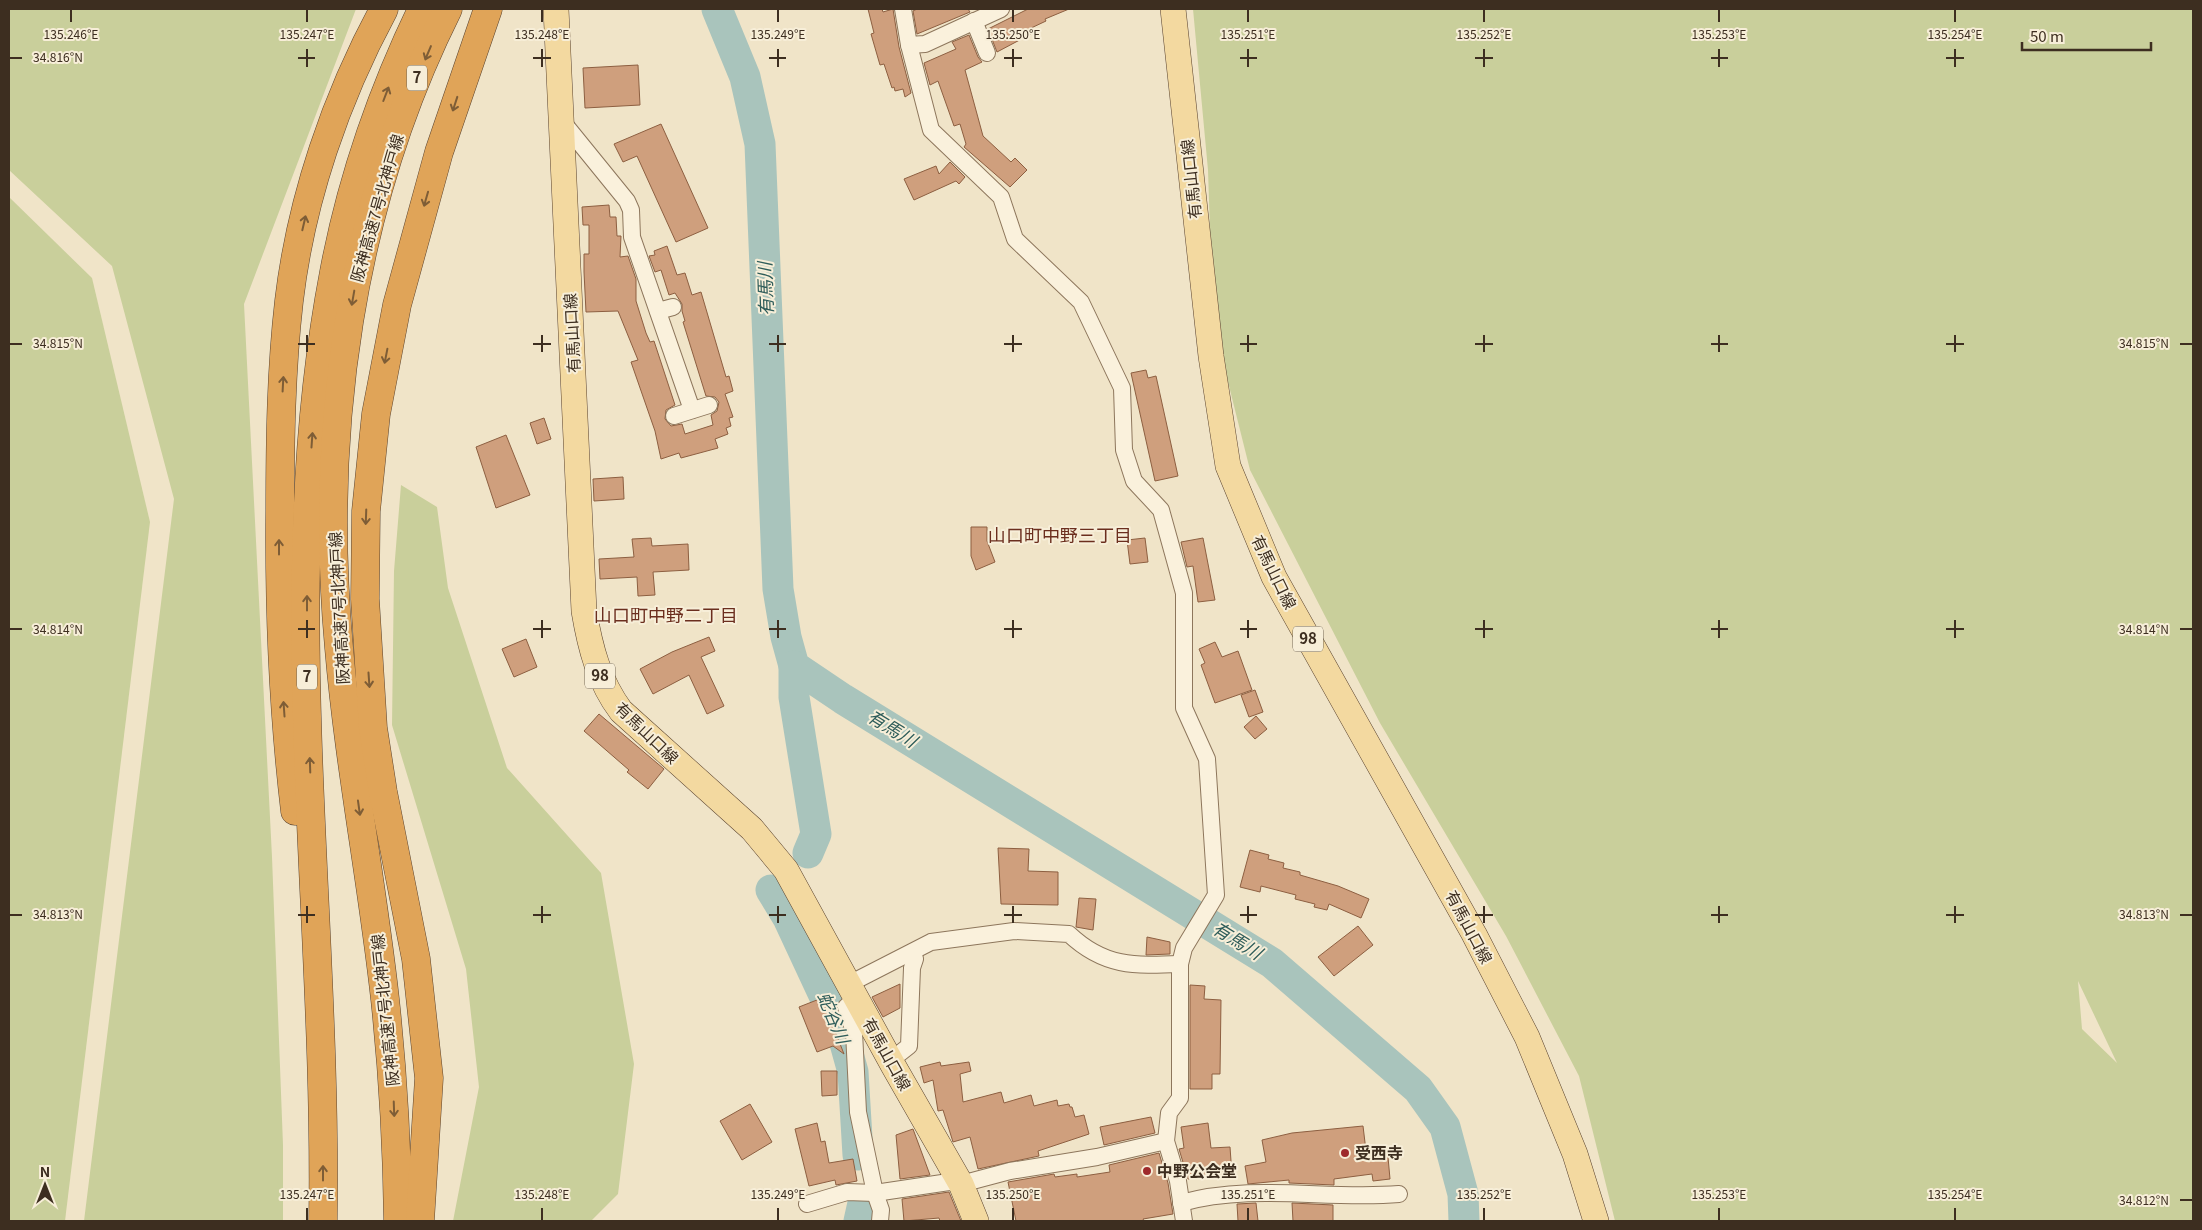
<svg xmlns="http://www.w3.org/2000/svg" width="2202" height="1230" font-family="Georgia,'Noto Sans JP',serif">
<rect width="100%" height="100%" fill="#f0e4c8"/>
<g fill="#c9cf9b" fill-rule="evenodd">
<polygon points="9,9 356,9 244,304 272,857 283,1145 283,1221 84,1221 174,499 112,266 9,170"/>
<path d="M1193,9H2193V1221H1615L1579,1076L1506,936L1380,723L1250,470L1213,322L1208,170ZM2078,981L2117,1063L2082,1029Z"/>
<polygon points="9,197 92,278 150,522 65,1221 9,1221"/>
<polygon points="401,485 437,507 448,588 507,768 601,873 634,1064 618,1194 591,1221 453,1221 479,1087 466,969 392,725 394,571"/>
</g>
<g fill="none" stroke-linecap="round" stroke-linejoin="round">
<g stroke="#a9c4bc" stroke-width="31">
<polyline points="717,9 745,77 760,144 778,589 786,637 794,666 843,699 1272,963 1418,1089 1445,1127 1463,1194 1464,1221"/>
<polyline points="794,666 794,697 816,834 808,853"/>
<polyline points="771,890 788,918 843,1036 853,1072 858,1155"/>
<polyline points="859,1221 863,1203"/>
</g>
</g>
<g fill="#cf9f7d" stroke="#8d5f41">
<polygon points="868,9 882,9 883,12 893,9 899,47 911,93 905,97 903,89 895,91 894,87 892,88 884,64 880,65 871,34 874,33"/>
<polygon points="917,9 968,9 970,12 917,34 913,11"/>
<polygon points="1028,9 1069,9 1045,19 1046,21 1029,29 1031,34 997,52 988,29"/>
<polygon points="969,35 978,57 982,62 965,70 983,136 1011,162 1015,158 1027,170 1010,187 964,147 966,144 960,124 954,126 938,81 930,85 924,63 956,49 952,42"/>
<polygon points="638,65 640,105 585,108 583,68"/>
<polygon points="661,124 708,228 676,242 637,156 623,162 614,144"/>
<polygon points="950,162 965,177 959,184 956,181 914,200 904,179 936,166 939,174"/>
<polygon points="609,205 610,217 616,217 617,236 621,236 620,257 628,256 636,279 636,301 646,333 650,342 654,341 675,405 666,410 665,419 671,426 682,424 685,434 713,425 711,415 717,411 719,402 715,397 706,396 683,322 685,321 682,311 682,304 675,293 669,295 661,270 655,272 649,256 655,255 654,251 667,246 677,275 685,273 692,295 701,292 726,377 729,376 733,391 725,394 733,417 729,418 731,426 726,428 728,434 715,439 718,448 681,458 679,453 661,459 655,431 631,362 638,360 618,311 586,312 584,272 584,254 589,254 589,225 583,225 582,207"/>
<polygon points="1146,370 1148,378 1156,376 1178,476 1155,481 1131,373"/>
<polygon points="544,418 551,439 537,444 530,423"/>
<polygon points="506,435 530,495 496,508 476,447"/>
<polygon points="623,477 624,499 594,501 593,479"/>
<polygon points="971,527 987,527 987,541 995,562 976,570 971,556"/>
<polygon points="651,538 652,546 688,544 689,570 653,572 655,595 638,596 637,577 600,579 599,559 634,557 632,539"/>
<polygon points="1145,538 1148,562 1130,564 1127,540"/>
<polygon points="1203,538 1215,600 1198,602 1193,566 1187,567 1181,542"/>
<polygon points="709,637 715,651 701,657 724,706 707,714 689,675 653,694 640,669 672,652"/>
<polygon points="526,639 537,667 514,677 502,649"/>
<polygon points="1215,642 1222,657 1238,651 1252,690 1215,703 1201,665 1205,663 1199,649"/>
<polygon points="1255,690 1263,712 1249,717 1241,695"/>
<polygon points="599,714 664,769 648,789 627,772 629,770 584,731"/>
<polygon points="1256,716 1267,729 1255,739 1244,727"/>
<polygon points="998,848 1029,849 1028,871 1058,872 1058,905 1001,904"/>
<polygon points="1250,850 1269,855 1268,859 1284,863 1283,868 1300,872 1300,875 1338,886 1369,899 1361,918 1329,904 1327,910 1314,907 1315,904 1295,899 1296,895 1261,886 1260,892 1240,887"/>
<polygon points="1079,898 1096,899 1093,930 1076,927"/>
<polygon points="1358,926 1373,945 1334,976 1318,957"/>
<polygon points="1147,937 1170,942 1170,954 1146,955"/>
<polygon points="900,984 900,1008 883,1017 872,997"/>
<polygon points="1190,985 1205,986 1204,999 1221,1000 1220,1074 1212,1074 1212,1089 1190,1089"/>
<polygon points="822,998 844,1054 833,1046 817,1052 799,1007"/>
<polygon points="940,1062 941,1066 969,1062 971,1071 960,1074 963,1102 1001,1092 1004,1103 1031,1095 1034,1106 1057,1100 1058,1106 1069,1104 1070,1107 1072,1107 1075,1117 1084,1115 1089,1134 1038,1151 1039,1156 978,1169 970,1137 953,1142 943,1110 938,1111 933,1080 924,1083 920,1067"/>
<polygon points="821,1071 837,1071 837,1095 822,1096"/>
<polygon points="750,1104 772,1142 742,1160 720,1121"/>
<polygon points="1151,1117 1155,1133 1104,1145 1100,1127"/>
<polygon points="817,1123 821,1142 825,1141 829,1163 853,1159 857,1181 836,1185 835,1180 809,1186 795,1129"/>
<polygon points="1208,1123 1211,1148 1230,1147 1232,1175 1188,1179 1179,1149 1184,1148 1181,1127"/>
<polygon points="1363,1126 1367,1159 1388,1157 1390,1179 1373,1181 1372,1174 1334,1179 1334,1185 1289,1183 1289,1180 1248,1184 1245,1166 1266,1162 1262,1140 1292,1133"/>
<polygon points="913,1129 930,1175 900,1179 896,1135"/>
<polygon points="1159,1153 1168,1183 1173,1214 1143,1219 1144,1221 1016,1221 1008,1182 1054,1174 1055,1177 1077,1174 1077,1177 1110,1172 1109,1165"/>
<polygon points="949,1192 961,1221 940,1221 939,1218 904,1221 902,1199"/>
<polygon points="1256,1203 1258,1221 1238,1221 1237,1204"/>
<polygon points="1292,1203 1333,1205 1333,1221 1293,1221"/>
</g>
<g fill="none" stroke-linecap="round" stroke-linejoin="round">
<defs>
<g id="minor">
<polyline points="903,9 909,45 931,130 1001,197 1015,239 1081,302 1122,388 1124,450 1134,481 1161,510 1184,593 1184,708 1207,759 1216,895 1184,948 1180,964 1180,1098 1169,1113 1166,1141 1178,1181 1184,1221"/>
<polyline points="974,21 987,53"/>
<polyline points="909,45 925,44 1001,9"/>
<polyline points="562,121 627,201 631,210 632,237 692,410"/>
<polyline points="658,311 673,307"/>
<polyline points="674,416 709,405"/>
<path d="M849,984L931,942L1014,931L1069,934C1104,967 1134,966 1180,964"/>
<polyline points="856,998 846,1007 854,1032 858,1112 875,1193 881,1210 880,1221"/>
<polyline points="890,1061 909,1046 912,968 915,959 913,952"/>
<path d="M1181,1203C1253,1183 1326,1200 1399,1194"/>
<polyline points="807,1204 847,1192 875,1193 949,1182 961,1184 1010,1171 1097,1157 1166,1141"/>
</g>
<g id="primary">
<path d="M556,9L584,611C590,647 599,682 621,711L752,829L786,870L894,1067L961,1184L976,1221"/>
<polyline points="1173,9 1211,356 1228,466 1274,577 1474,934 1527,1037 1575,1154 1596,1221"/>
</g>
<g id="motorway">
<path d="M295,811C283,710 279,612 280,511C280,441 281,370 289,301C301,199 336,98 384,9"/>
<path d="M323,1221C328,906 274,585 334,272C351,181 382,92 422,9"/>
<path d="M398,1221C397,1147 393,1073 385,999C372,881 349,766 339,648C319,431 350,205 448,9"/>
<polyline points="420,1221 429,1078 416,959 383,792 373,728 365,599 366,511 376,414 397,305 439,152 488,9"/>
</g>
</defs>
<use href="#minor" stroke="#8d765c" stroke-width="18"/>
<use href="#primary" stroke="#5b4430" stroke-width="26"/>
<use href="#motorway" stroke="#5b4430" stroke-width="29"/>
<use href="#minor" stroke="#faf1dc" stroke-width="16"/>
<use href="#primary" stroke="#f3d9a0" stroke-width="25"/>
<use href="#motorway" stroke="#e0a458" stroke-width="28"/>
</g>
<defs><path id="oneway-shaft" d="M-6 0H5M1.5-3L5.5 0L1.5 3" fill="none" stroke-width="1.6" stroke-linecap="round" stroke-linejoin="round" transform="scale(1.25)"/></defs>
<g stroke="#7e5d36">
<use href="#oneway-shaft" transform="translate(428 53) rotate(113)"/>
<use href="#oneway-shaft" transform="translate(386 94) rotate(-69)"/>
<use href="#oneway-shaft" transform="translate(455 104) rotate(108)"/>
<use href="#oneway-shaft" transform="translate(426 199) rotate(106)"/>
<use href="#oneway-shaft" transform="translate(304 223) rotate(-77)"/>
<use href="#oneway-shaft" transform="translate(353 298) rotate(100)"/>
<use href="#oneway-shaft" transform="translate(386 356) rotate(101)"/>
<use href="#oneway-shaft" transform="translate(283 384) rotate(-87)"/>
<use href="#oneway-shaft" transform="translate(312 440) rotate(-86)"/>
<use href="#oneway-shaft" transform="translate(366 517) rotate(92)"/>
<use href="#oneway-shaft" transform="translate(279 547) rotate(-90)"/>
<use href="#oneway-shaft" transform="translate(307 603) rotate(-90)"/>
<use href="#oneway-shaft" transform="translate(369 680) rotate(86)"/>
<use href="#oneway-shaft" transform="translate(284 709) rotate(-94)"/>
<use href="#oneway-shaft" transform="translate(310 765) rotate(-92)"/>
<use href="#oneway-shaft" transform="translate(359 808) rotate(82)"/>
<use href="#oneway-shaft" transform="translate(394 1109) rotate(88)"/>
<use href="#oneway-shaft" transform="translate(323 1173) rotate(-90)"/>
</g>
<path fill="none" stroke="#3d2e20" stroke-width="2" d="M71,10V22M307,10V22M542,10V22M778,10V22M1013,10V22M1248,10V22M1484,10V22M1719,10V22M1955,10V22M307,49V67M542,49V67M778,49V67M1013,49V67M1248,49V67M1484,49V67M1719,49V67M1955,49V67M10,58H22M298,58H315M533,58H551M769,58H786M1004,58H1022M1240,58H1257M1475,58H1493M1711,58H1728M1946,58H1964M307,335V352M542,335V352M778,335V352M1013,335V352M1248,335V352M1484,335V352M1719,335V352M1955,335V352M10,344H22M298,344H315M533,344H551M769,344H786M1004,344H1022M1240,344H1257M1475,344H1493M1711,344H1728M1946,344H1964M2180,344H2192M307,620V638M542,620V638M778,620V638M1013,620V638M1248,620V638M1484,620V638M1719,620V638M1955,620V638M10,629H22M298,629H315M533,629H551M769,629H786M1004,629H1022M1240,629H1257M1475,629H1493M1711,629H1728M1946,629H1964M2180,629H2192M307,906V923M542,906V923M778,906V923M1013,906V923M1248,906V923M1484,906V923M1719,906V923M1955,906V923M10,915H22M298,915H315M533,915H551M769,915H786M1004,915H1022M1240,915H1257M1475,915H1493M1711,915H1728M1946,915H1964M2180,915H2192M2180,1200H2192M307,1208V1220M542,1208V1220M778,1208V1220M1013,1208V1220M1248,1208V1220M1484,1208V1220M1719,1208V1220M1955,1208V1220"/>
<g fill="#9e2a2b" stroke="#f7eed8" stroke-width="2">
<circle cx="1345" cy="1153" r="5"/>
<circle cx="1147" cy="1171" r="5"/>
</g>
<g text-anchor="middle" stroke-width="4" stroke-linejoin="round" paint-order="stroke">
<g fill="#f7eed8" stroke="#756857" stroke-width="1">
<rect x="407" y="65.5" width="20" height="25" rx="4"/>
<rect x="1293" y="626.5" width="30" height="25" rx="4"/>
<rect x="585" y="663.5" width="30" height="25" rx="4"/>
<rect x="297" y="664.5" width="20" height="25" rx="4"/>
</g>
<g font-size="15" font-weight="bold" fill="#3d2e20">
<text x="417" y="83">7</text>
<text x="1308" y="644">98</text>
<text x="600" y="681">98</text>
<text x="307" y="682">7</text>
</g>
<g font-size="16" fill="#3d2e20" stroke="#f7eed8">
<text transform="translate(1191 179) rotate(-96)" y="6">有馬山口線</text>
<text transform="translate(377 208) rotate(-74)" y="6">阪神高速7号北神戸線</text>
<text transform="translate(572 333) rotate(-93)" y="6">有馬山口線</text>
<text transform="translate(1274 572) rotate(64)" y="6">有馬山口線</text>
<text transform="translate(339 608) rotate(-93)" y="6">阪神高速7号北神戸線</text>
<text transform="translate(647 733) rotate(44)" y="6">有馬山口線</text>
<text transform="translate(1469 927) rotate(62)" y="6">有馬山口線</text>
<text transform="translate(385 1010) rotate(-96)" y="6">阪神高速7号北神戸線</text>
<text transform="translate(887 1054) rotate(61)" y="6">有馬山口線</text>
</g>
<g font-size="16" font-weight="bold" fill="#3d2e20" stroke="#f7eed8" text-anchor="start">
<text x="1355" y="1159">受西寺</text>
<text x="1157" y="1177">中野公会堂</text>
</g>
<g font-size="18" font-style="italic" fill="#2f5d5a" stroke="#f7eed8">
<text transform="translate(766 289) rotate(-92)" y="6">有馬川</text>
<text transform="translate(892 729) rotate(32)" y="6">有馬川</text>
<text transform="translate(1237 941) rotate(32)" y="6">有馬川</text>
<text transform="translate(833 1018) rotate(67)" y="6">蛇谷川</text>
</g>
<g font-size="18" fill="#6b2e1e" stroke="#f7eed8">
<text x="1060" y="542">山口町中野三丁目</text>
<text x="666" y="622">山口町中野二丁目</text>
</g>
</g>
<g font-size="12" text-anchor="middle" fill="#3d2e20" stroke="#f7eed8" stroke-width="4" stroke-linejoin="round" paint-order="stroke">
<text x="71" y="39">135.246°E</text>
<text x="307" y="39">135.247°E</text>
<text x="542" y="39">135.248°E</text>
<text x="778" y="39">135.249°E</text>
<text x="1013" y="39">135.250°E</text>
<text x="1248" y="39">135.251°E</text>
<text x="1484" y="39">135.252°E</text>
<text x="1719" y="39">135.253°E</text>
<text x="1955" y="39">135.254°E</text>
<text x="58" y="62">34.816°N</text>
<text x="58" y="348">34.815°N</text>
<text x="2144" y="348">34.815°N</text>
<text x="58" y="634">34.814°N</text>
<text x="2144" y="634">34.814°N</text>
<text x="58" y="919">34.813°N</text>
<text x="2144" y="919">34.813°N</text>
<text x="307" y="1199">135.247°E</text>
<text x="542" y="1199">135.248°E</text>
<text x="778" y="1199">135.249°E</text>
<text x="1013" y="1199">135.250°E</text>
<text x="1248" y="1199">135.251°E</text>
<text x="1484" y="1199">135.252°E</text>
<text x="1719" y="1199">135.253°E</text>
<text x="1955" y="1199">135.254°E</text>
<text x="2144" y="1205">34.812°N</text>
</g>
<rect width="2202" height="1230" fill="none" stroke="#3d2e20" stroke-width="20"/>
<g transform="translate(45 1185)" stroke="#f7eed8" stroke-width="4" paint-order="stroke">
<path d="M0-4L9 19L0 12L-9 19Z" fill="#3d2e20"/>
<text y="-8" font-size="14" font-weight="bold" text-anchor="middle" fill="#3d2e20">N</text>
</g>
<path d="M2022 42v8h129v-8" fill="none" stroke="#3d2e20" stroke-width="2.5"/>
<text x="2030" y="42" font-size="15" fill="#3d2e20" stroke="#f7eed8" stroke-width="4" paint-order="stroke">50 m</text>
</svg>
